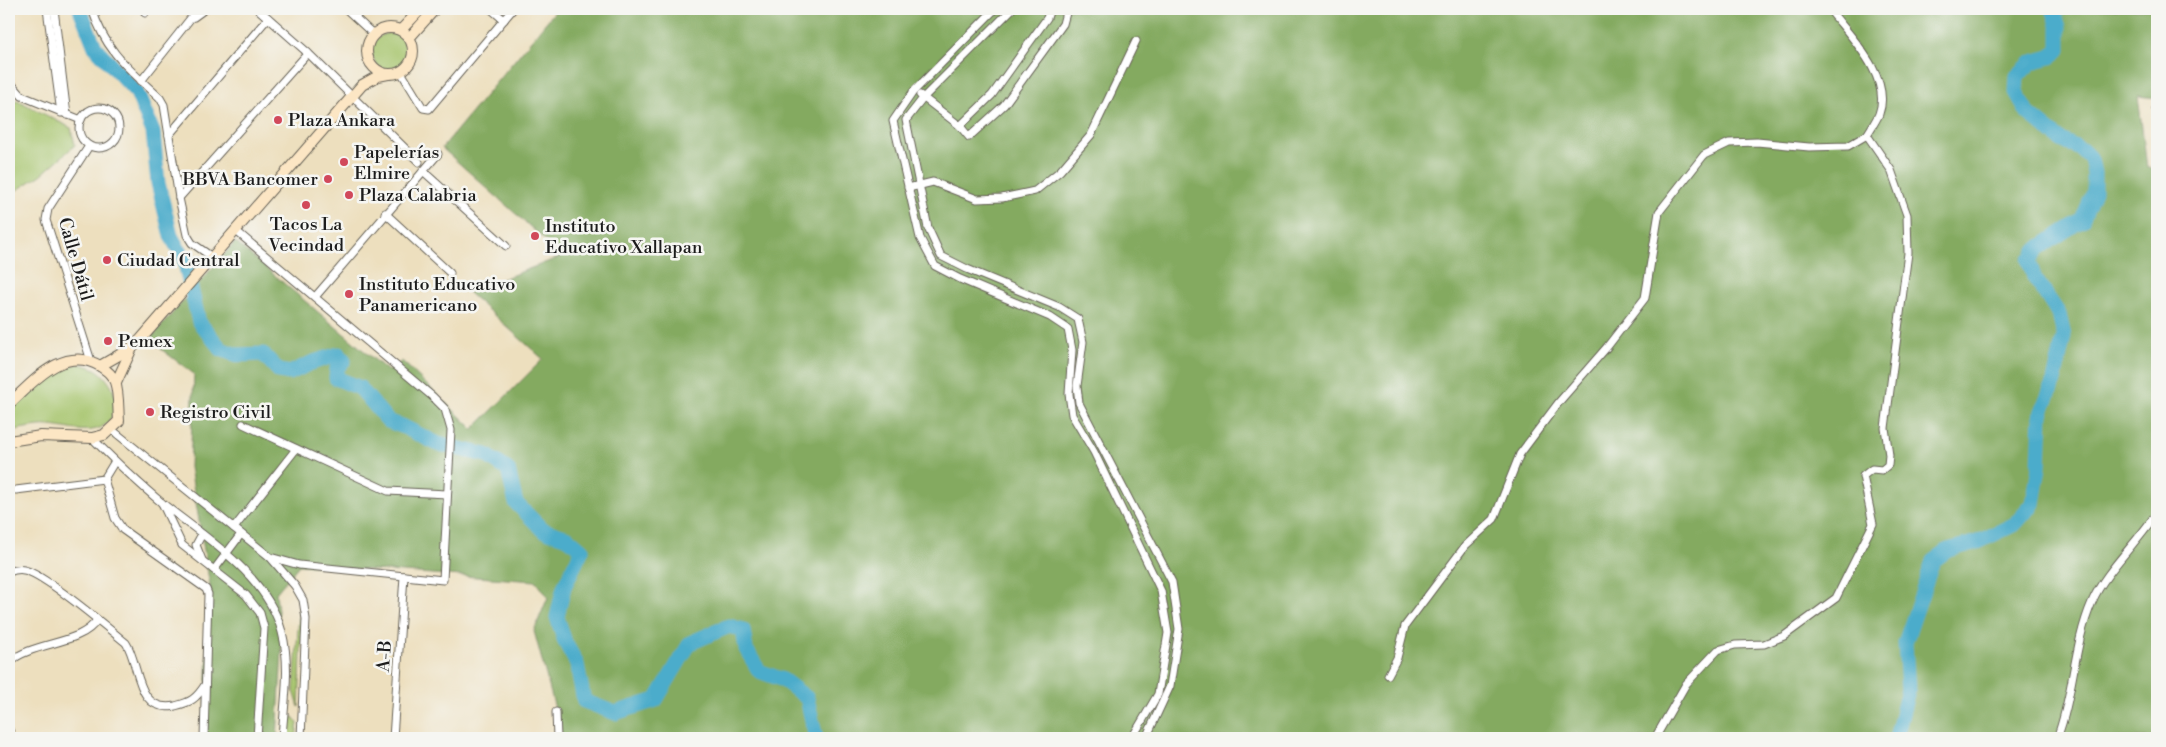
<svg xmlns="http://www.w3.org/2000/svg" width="2166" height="747" font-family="'Libre Bodoni',serif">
<rect width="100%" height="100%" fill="#f6f6f2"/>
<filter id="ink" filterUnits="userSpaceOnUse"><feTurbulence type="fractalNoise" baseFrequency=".02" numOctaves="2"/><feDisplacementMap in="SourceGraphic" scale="10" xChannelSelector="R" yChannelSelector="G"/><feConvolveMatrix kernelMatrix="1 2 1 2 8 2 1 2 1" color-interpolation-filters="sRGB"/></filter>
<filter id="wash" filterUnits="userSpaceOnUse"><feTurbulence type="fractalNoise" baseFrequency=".0096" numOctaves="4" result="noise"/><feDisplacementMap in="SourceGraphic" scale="20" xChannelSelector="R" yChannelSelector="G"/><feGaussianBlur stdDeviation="1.12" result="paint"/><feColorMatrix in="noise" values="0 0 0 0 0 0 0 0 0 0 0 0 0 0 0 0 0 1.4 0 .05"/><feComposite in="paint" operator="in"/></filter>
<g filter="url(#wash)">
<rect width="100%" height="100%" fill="#eddfbe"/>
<g fill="#a6c46c" stroke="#617044">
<circle cx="391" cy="52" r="19"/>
<polygon points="17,100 71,128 75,145 41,175 9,195 9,105"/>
<path d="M78,364C91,366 100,370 107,380C114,389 119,402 114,412C101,445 64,423 39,426C29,427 18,429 9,432V411L50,374L62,367Z"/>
<polygon points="299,614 302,625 299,707 294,691"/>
<polygon points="292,716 298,723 296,738 287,738 288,723"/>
</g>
<polygon fill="#84aa60" stroke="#50633e" points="557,9 2157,9 2157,98 2138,96 2147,168 2157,168 2157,738 563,738 534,631 548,597 536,581 299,565 276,593 282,650 277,738 205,738 210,586 190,467 194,374 149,340 235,242 388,371 402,361 473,429 543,359 468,292 563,256 442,148"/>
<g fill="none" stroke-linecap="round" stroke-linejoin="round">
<g stroke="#4caccb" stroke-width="15">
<polyline points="80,9 95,47 137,93 153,132 158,183 171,236 184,259 199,322 221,349 236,355 263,354 279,371 290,373 311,363 339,354 344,360 337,368 336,378 360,388 388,421 404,427 438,444 486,455 508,470 516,503 543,530 568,538 582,550 564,587 557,617 565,642 577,664 584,701 615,713 656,700 690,643 729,626 743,630 746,649 759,671 783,680 807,698 816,738"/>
<polyline points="1896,738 1908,690 1905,643 1933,561 1948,550 1978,542 2015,524 2033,504 2039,467 2041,414 2054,381 2064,336 2059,314 2034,277 2029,261 2037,249 2082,220 2094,192 2094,173 2091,159 2082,150 2061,140 2028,113 2016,92 2017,76 2032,62 2050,57 2059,50 2059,27 2053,9"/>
</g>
</g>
</g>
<g filter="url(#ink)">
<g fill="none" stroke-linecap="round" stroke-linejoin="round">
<defs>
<g id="minor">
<polyline points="47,9 61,113"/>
<polyline points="54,9 67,115"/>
<path d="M92,9C106,52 128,68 160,98L164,105L179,198L187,235L192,243L212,257"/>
<polyline points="144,9 145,13"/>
<polyline points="258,9 308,53 419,162"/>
<polyline points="346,9 373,34"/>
<polyline points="491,9 504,20"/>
<polyline points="995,9 913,92 893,121 920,238 935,266 960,279 1050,317 1068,329 1072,350 1069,394 1072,415 1094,452 1161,591 1168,633 1158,694 1132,738"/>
<polyline points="1012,9 924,97 906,120 928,228 941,256 967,269 1059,307 1078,319 1083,342 1077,386 1079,403 1172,582 1179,629 1170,686 1146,738"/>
<polyline points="194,17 205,9"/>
<polyline points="355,17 361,9"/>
<polyline points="401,72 423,108 429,109 513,9"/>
<polyline points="9,81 22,96 81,120"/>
<polyline points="141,81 198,9"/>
<polyline points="920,95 960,126 969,137 1004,105 1063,24 1067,9"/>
<circle cx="99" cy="128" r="20"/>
<polyline points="2156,109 2157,111"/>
<polyline points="960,126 992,95 1047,18 1050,9"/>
<polyline points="169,135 268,18"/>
<polyline points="89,146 48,209 46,220 91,361"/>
<polyline points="423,171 506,246"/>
<polyline points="908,188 933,182 977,199 1002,198 1035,191 1060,171 1091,135 1136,41"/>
<polyline points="179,198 308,53"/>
<polyline points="385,213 450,273"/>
<polyline points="235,230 433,397 445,409 451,430 443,580 299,565 270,557"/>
<polyline points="315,297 438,154"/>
<polyline points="243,424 388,491 447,494"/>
<polyline points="111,429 270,557 295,586 303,600 306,619 301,738"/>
<path d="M92,438C115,461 138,483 162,503C206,538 267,575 282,632C291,666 284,704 282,738"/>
<polyline points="115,461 104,479 115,518 123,530 206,589 208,594 204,738"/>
<polyline points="16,490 104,479"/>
<polyline points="162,503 182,545 246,595 260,613 264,628 257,738"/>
<polyline points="234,528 296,449"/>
<polyline points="202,534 196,545 202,560"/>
<polyline points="214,570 241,534"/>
<path d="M9,572C14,570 19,569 24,570C43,573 108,628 126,643C140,663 135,714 175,706C191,702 196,699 205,685"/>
<path d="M9,662C34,641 81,645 97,620"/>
<polyline points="1388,675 1397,658 1405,626 1465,546 1494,519 1520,454 1559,402 1607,347 1645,298 1659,212 1704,155 1729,143 1757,142 1809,147 1848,146 1867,135"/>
<polyline points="556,712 557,738"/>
<polyline points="9,730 13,738"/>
<polyline points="393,738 404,576"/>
<path d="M1655,738L1686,684L1718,650L1735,645L1764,644L1784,636L1836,598L1873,524L1863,476L1872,469L1882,470L1888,465L1889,455L1885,428L1908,253L1907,215L1891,170L1867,135C1871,128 1876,121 1879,114C1892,79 1853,39 1833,14L1832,9"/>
<path d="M2057,738C2074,694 2073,646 2092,602C2105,571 2139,541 2157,512"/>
</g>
<g id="secondary">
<circle cx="390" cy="51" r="23"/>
<polyline points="401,30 421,9"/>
<polyline points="410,37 435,9"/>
<polyline points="100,366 133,347 141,339 362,85 378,76 388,74"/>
<polyline points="116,383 132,348"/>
<path d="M9,404C33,382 64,344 100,366C107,371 112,374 115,382C119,393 118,409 119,421L104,435L92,438L41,436L9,441"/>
</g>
</defs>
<use href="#minor" stroke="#656055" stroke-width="9"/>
<use href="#secondary" stroke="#656055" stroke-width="12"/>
<use href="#minor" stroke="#fff" stroke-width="7"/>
<use href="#secondary" stroke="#fce6c4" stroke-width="10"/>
</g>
</g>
<g fill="#d1495b" stroke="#f6f6f2" stroke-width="2">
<circle cx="278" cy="120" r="5"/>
<circle cx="344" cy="162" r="5"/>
<circle cx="328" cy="179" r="5"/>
<circle cx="349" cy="195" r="5"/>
<circle cx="306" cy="205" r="5"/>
<circle cx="535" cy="236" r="5"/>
<circle cx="107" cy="260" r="5"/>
<circle cx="349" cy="294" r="5"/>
<circle cx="108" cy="341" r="5"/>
<circle cx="150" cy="412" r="5"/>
</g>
<g text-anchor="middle" stroke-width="5" stroke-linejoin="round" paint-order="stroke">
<g font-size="18" fill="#1c1c1c" stroke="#f6f6f2" text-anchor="start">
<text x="288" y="126">Plaza Ankara</text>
<text x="354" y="158">Papelerías<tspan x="354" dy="21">Elmire</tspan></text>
<text x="318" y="185" text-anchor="end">BBVA Bancomer</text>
<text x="359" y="201">Plaza Calabria</text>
<text x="306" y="230" text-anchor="middle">Tacos La<tspan x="306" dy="21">Vecindad</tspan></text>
<text x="545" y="232">Instituto<tspan x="545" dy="21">Educativo Xallapan</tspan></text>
<text x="117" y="266">Ciudad Central</text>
<text x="359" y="290">Instituto Educativo<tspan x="359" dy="21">Panamericano</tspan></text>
<text x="118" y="347">Pemex</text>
<text x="160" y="418">Registro Civil</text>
</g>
<g font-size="18" fill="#1c1c1c" stroke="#f6f6f2">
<text transform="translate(76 259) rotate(74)" y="6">Calle Dátil</text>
<text transform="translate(384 656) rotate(-86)" y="6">A-B</text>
</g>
</g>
<rect width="2166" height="747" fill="none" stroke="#f6f6f2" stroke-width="30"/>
</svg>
